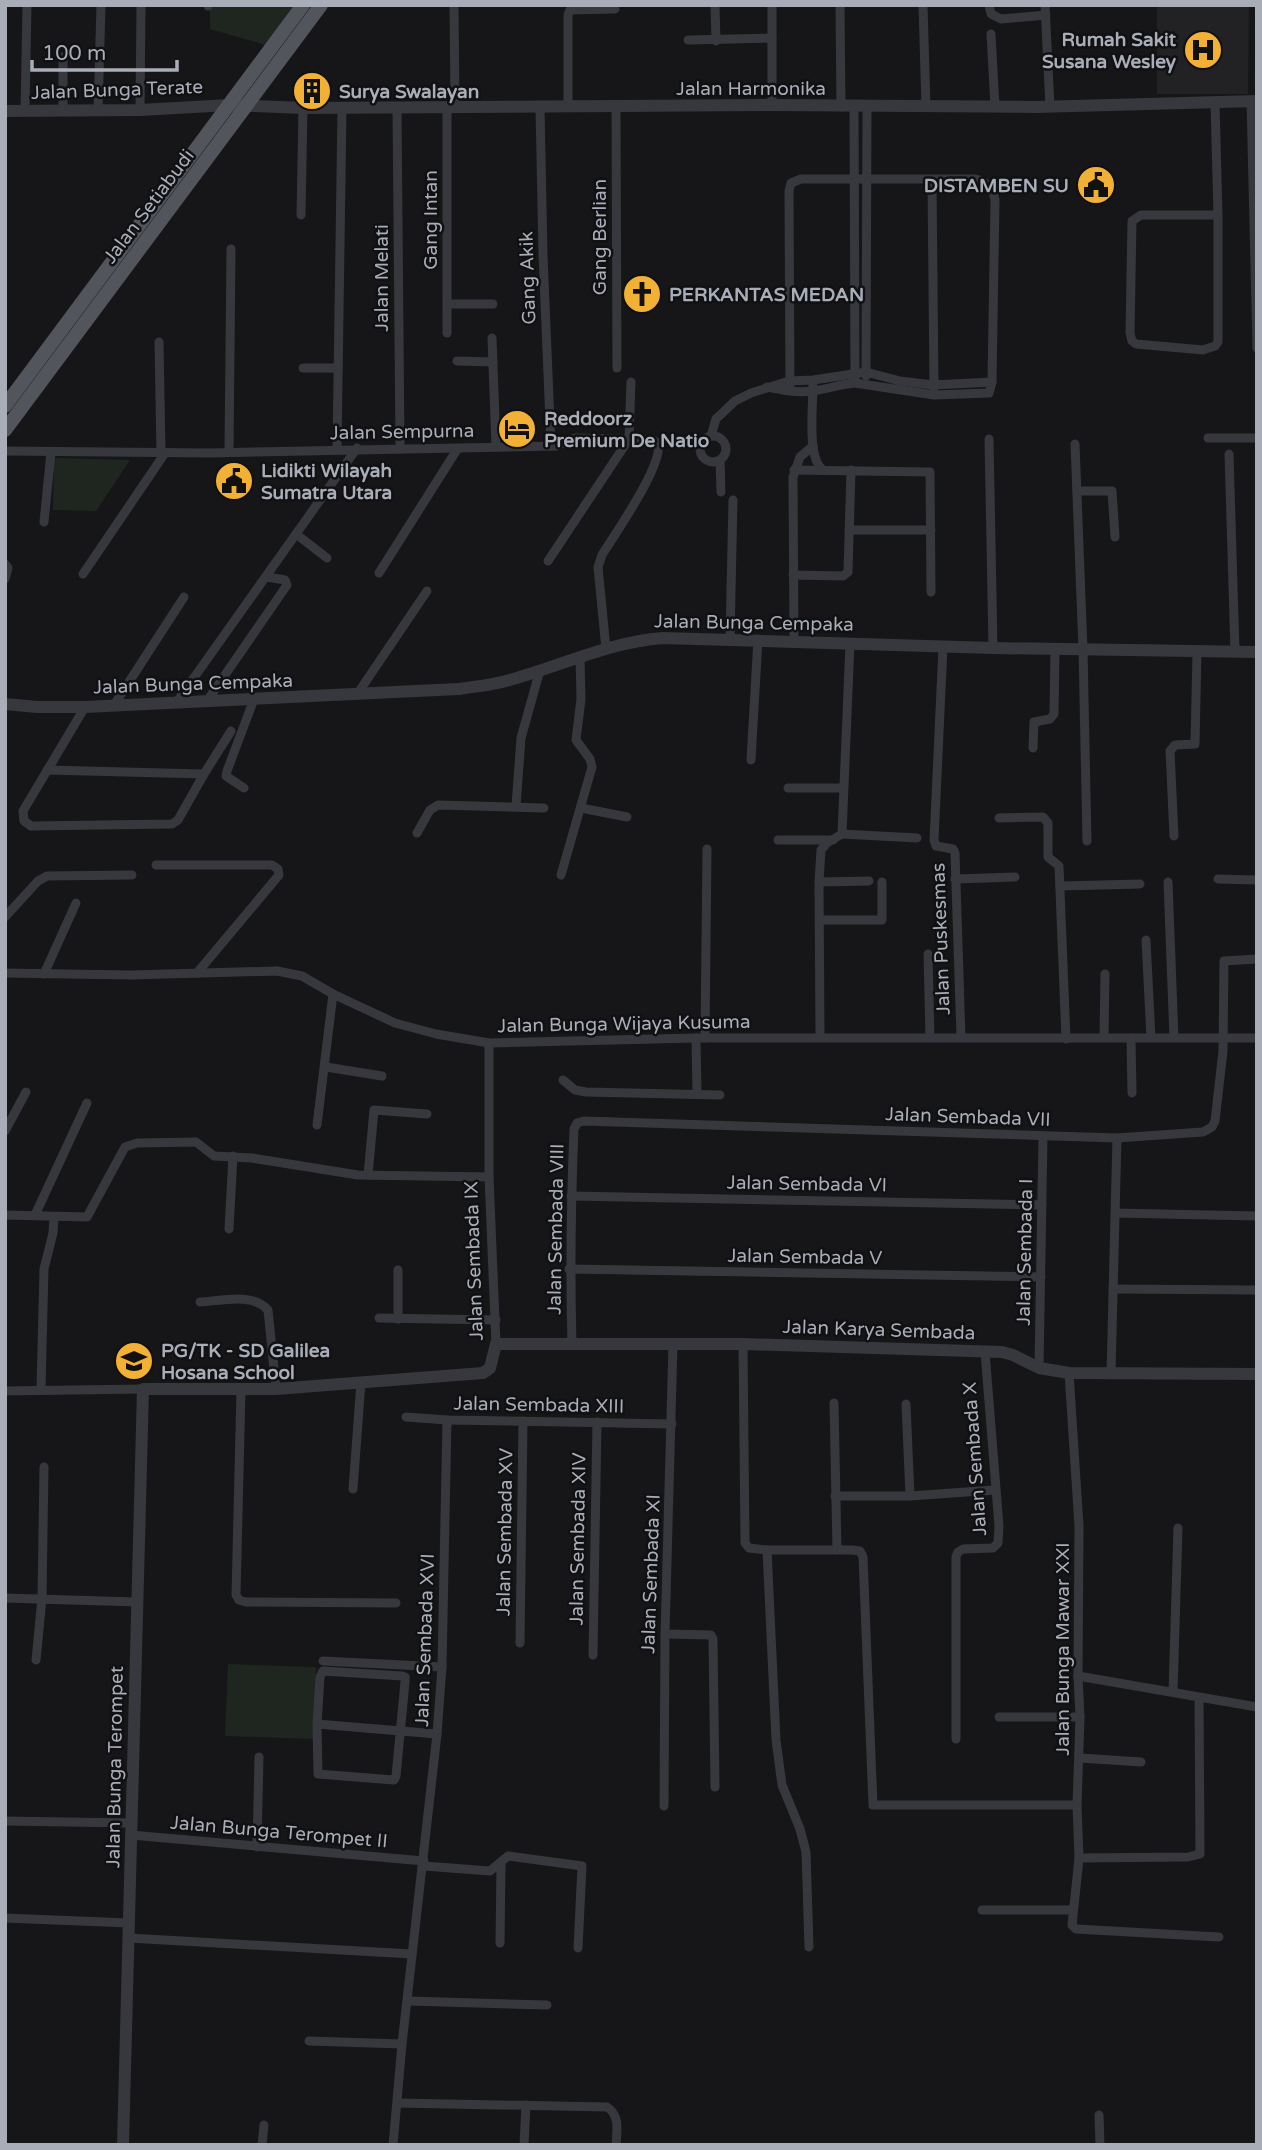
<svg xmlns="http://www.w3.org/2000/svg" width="1262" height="2150" font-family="'Varela Round',sans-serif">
<rect width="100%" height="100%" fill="#161618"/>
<polygon fill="#222225" points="1157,5 1249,5 1248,94 1157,94"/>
<g fill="#1e261f">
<polygon points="210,5 294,5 266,45 210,29"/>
<polygon points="54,458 130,460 96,511 53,510"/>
<polygon points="228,1664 316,1667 313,1739 225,1736"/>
</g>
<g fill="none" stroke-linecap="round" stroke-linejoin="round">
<g stroke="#37383d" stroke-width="9">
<polyline points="208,5 208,6"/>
<polyline points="454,5 455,108"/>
<polyline points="715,5 716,41"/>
<polyline points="772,5 772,105"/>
<polyline points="840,5 841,107"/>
<polyline points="923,5 926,107"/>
<polyline points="989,5 991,14 1001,19 1046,15"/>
<polyline points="1045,5 1050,107"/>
<polyline points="991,34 995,107"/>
<polyline points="688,40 772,38"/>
<polyline points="63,57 63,111"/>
<polyline points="1251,101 1257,348"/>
<polyline points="1215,102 1218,215 1218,342 1215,346 1203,350 1136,344 1132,341 1130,333 1132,221 1141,215 1218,215"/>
<polyline points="568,107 568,15 570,10 615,9"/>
<polyline points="616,107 617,368"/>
<polyline points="854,107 855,378"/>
<polyline points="397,108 400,449"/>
<polyline points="540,108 543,255 551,446"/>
<polyline points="140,110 141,5"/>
<polyline points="25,111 27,5"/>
<polyline points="98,111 101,5"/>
<polyline points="932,180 934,388"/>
<polyline points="301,215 303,108"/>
<polyline points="447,304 493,304"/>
<polyline points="447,333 447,108"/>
<polyline points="492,338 496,447"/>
<polyline points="159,342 161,453"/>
<polyline points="457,361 493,362"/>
<polyline points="303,368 338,368"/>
<polyline points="866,376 867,108"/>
<path d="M813,385C813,405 807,457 822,469"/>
<path d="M767,387C782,390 796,393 811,391C826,390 840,384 855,383L934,395L989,393L992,382L995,200C992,187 987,181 974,179H801L791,183L789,191L790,391"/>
<polyline points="711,436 716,419 735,401 751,393 789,381 813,380 866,372 900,381 933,385 992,382"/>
<circle cx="713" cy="449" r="13"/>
<polyline points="1208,438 1257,438"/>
<polyline points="989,439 993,648"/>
<polyline points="1075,444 1083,649 1087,841"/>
<polyline points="337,449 342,108"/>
<path d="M5,451L210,453L556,446L575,438L653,440L658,443C664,464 615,534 602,555L598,567L606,649"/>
<polyline points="229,452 231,249"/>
<polyline points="1229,454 1235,652"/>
<polyline points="720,460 721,492"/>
<polyline points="794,470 930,472 931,592"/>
<polyline points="1077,491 1112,491 1115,537"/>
<polyline points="44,522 51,452"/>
<polyline points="849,530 931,530"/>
<polyline points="296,534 327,558"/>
<polyline points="548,561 629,439 631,382"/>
<polyline points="5,564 8,568 5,579"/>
<polyline points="379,573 458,448"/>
<polyline points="83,574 165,453"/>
<polyline points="793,575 843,576 848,572 851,470"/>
<polyline points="730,638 733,500"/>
<polyline points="794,641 793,477 800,457 813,446"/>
<polyline points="943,647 934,840 936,846 953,849 955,853 961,1037"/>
<polyline points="358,693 427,591"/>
<polyline points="207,701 287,585 285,580 267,577"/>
<polyline points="176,703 357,448"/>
<polyline points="114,705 184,597"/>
<polyline points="1033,748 1034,722 1050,719 1054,714 1055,650"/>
<polyline points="751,760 758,639"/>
<polyline points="47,770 204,774 178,820 172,824 31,826 24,821 23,811 85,707"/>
<polyline points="204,774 231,731"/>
<polyline points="244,788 226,776 227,771 254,699"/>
<polyline points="788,788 843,788"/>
<polyline points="516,806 521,738 540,670"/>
<polyline points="581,808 627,817"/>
<polyline points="999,818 1043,817 1048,823 1048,857 1059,866 1066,1039"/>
<polyline points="417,833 430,810 438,805 544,808"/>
<polyline points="842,834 917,838"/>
<polyline points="1174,836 1170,751 1175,745 1195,744 1197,652"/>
<polyline points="778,840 833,840"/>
<polyline points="156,865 272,865 278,869 279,875 197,973"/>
<polyline points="561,875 592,767 590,759 576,740 581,699 580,657"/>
<polyline points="955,879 1015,877"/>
<polyline points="1218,879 1257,880"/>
<polyline points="819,882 869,881"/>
<polyline points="1168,882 1174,1038"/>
<polyline points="1060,886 1140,884"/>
<polyline points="5,917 38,881 47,876 132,875"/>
<polyline points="820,920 882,920 882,882"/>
<polyline points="1146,940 1151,1038"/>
<polyline points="928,954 930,1038"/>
<polyline points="5,973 131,975 277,971 302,976 333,994 395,1023 436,1034 489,1043 696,1038 1257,1038"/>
<polyline points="44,974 76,903"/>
<polyline points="820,1037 819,882 821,850 827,843 842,834 850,643"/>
<polyline points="1104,1037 1105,974"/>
<polyline points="696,1038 697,1094"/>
<polyline points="705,1038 707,849"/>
<polyline points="1131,1038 1132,1093"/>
<polyline points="489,1043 489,1177 496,1344"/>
<polyline points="326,1067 382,1076"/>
<polyline points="563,1080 575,1090 586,1092 720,1095"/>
<polyline points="317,1125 333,994"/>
<polyline points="5,1131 26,1092"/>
<polyline points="368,1175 374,1110 427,1114"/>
<polyline points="571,1196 1042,1205"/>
<polyline points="1115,1213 1257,1216"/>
<polyline points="5,1215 87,1217 125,1147 137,1143 196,1142 214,1156 252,1158 358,1175 489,1177"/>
<polyline points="35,1215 87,1103"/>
<polyline points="229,1229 233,1156"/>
<polyline points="569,1269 1041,1277"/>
<polyline points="398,1270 398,1319"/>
<polyline points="1113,1289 1257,1290"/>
<path d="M200,1302C221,1301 252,1292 268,1310L276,1389"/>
<polyline points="379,1318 496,1320"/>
<path d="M572,1344C570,1272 571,1201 574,1129L577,1123L584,1121L1117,1138L1203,1132L1212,1127L1215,1121L1223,1051L1224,961L1257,959"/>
<polyline points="743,1344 745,1543 749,1548 767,1550 852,1550 860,1551 863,1557 873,1805 1077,1805"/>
<polyline points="1039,1368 1043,1136"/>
<polyline points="1069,1373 1079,1526 1078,1676 1080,1717 1077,1805 1079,1858 1072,1925 1076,1929 1219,1937"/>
<polyline points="1111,1373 1117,1138"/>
<polyline points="41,1389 44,1269 53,1233 54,1217"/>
<polyline points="241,1390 236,1595 239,1600 246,1602 396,1603"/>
<polyline points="5,1391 143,1389"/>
<polyline points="834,1403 837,1550"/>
<polyline points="906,1404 910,1496"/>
<polyline points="406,1417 447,1420 672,1424"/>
<polyline points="353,1489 361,1382"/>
<polyline points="835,1496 910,1496 994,1490"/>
<polyline points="767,1550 776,1740 782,1785 800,1829 806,1852 809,1947"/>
<polyline points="5,1598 137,1602"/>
<polyline points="665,1634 711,1635 713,1639 715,1787"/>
<polyline points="520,1643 523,1421"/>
<polyline points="593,1655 597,1422"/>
<polyline points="36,1660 42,1598 44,1467"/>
<polyline points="323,1661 442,1667"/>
<polyline points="1078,1676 1257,1707"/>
<polyline points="1173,1692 1178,1528"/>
<polyline points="999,1717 1080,1717"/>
<polyline points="317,1724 318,1774 394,1780 396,1776 405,1682 405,1677 402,1676 323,1671 320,1677 317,1724 437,1734"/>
<polyline points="956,1739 956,1557 958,1552 963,1549 993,1548 998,1543 999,1526 985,1352"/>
<polyline points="1080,1758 1141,1762"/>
<polyline points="664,1806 665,1634 673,1344"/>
<polyline points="5,1821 132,1823"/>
<polyline points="131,1835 424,1861"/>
<polyline points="257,1847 259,1757"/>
<polyline points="1079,1858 1188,1857 1200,1854 1199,1698"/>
<polyline points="424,1866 490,1871 508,1856 582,1866 578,1948"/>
<polyline points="982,1910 1073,1910"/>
<polyline points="5,1918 129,1923"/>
<polyline points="129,1938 412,1954"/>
<polyline points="500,1943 501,1863"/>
<polyline points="408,2001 547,2005"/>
<polyline points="309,2041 402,2044"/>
<path d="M398,2103L607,2107C620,2115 617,2130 616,2145"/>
<polyline points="1099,2115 1100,2145"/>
<polyline points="262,2145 264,2125"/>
<polyline points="393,2145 402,2044 437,1734 442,1667 447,1420"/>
<polyline points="524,2145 526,2105"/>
</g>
<g stroke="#37383d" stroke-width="12">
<polyline points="5,111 140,110 229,105 303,108 772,105 1036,107 1257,101"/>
<path d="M5,704L37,707H85L458,689C474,687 491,685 506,681C559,667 608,642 663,638L993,648L1257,652"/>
<polyline points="123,2145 143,1389 276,1389 483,1373 490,1368 496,1344 743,1344 1002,1352 1013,1355 1039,1368 1069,1373 1257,1374"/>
</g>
<g stroke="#53555c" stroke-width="14">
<polyline points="5,406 303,5"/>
<polyline points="5,430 321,5"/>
</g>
</g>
<defs>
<symbol id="hospital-disc" viewBox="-11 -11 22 22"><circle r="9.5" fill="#f2b134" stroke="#111113"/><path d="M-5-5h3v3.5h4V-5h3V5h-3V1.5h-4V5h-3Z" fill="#111"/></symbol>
<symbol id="building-disc" viewBox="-11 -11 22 22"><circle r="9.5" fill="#f2b134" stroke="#111113"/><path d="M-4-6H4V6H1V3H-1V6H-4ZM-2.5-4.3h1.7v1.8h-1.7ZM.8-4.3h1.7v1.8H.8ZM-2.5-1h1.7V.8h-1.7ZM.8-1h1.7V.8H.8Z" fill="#111"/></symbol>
<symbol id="civic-disc" viewBox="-11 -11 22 22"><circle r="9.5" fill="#f2b134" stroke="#111113"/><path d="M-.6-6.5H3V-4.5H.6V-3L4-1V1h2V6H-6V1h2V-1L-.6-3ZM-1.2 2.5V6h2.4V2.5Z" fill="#111"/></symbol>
<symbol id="church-disc" viewBox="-11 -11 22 22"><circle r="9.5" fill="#f2b134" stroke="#111113"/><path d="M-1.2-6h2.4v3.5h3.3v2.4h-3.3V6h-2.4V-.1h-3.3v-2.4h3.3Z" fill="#111"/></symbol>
<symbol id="hotel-disc" viewBox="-11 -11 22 22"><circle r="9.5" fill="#f2b134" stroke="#111113"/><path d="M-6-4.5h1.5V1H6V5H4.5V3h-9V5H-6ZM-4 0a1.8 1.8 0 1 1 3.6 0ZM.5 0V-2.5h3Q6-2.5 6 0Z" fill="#111"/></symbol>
<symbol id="school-disc" viewBox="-11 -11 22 22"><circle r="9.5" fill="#f2b134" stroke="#111113"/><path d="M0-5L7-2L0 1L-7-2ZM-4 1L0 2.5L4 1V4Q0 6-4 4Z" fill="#111"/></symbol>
</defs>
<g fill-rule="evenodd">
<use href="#hospital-disc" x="1181" y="28" width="44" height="44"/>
<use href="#building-disc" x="290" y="69" width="44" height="44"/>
<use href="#civic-disc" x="1074" y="163" width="44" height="44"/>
<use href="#church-disc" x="620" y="272" width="44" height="44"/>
<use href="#hotel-disc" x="495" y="407" width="44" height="44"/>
<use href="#civic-disc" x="212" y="459" width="44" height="44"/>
<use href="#school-disc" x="112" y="1339" width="44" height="44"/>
</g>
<g text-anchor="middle" stroke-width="5" stroke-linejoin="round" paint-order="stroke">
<g font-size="19" font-weight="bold" fill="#a8adb8" stroke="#111113" text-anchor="start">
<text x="1176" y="46" text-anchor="end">Rumah Sakit<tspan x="1176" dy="22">Susana Wesley</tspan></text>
<text x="339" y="98">Surya Swalayan</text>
<text x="1069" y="192" text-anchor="end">DISTAMBEN SU</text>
<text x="669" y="301">PERKANTAS MEDAN</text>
<text x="544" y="425">Reddoorz<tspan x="544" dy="22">Premium De Natio</tspan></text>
<text x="261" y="477">Lidikti Wilayah<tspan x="261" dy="22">Sumatra Utara</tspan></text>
<text x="161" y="1357">PG/TK - SD Galilea<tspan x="161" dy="22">Hosana School</tspan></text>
</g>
<g font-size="19" fill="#a8adb8" stroke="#111113">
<text x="751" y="95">Jalan Harmonika</text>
<text transform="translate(117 89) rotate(-2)" y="7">Jalan Bunga Terate</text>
<text transform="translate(148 206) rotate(-53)" y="7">Jalan Setiabudi</text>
<text transform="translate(430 220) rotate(-90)" y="7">Gang Intan</text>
<text transform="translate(599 237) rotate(-90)" y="7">Gang Berlian</text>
<text transform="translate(381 278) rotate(-90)" y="7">Jalan Melati</text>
<text transform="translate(527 278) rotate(-92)" y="7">Gang Akik</text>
<text transform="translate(402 431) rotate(-1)" y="7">Jalan Sempurna</text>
<text transform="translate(754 622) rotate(1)" y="7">Jalan Bunga Cempaka</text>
<text transform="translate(193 683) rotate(-2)" y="7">Jalan Bunga Cempaka</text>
<text transform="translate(940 939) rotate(-92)" y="7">Jalan Puskesmas</text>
<text transform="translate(624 1023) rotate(-1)" y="7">Jalan Bunga Wijaya Kusuma</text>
<text transform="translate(968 1116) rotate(2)" y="7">Jalan Sembada VII</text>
<text transform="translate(807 1183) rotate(1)" y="7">Jalan Sembada VI</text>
<text transform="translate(555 1229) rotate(-89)" y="7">Jalan Sembada VIII</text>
<text transform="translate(1024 1252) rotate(-89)" y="7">Jalan Sembada I</text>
<text transform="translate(805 1256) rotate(1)" y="7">Jalan Sembada V</text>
<text transform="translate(473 1261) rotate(-92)" y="7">Jalan Sembada IX</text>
<text transform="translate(879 1329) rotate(2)" y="7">Jalan Karya Sembada</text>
<text transform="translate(539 1404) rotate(1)" y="7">Jalan Sembada XIII</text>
<text transform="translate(974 1459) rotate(-94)" y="7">Jalan Sembada X</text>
<text transform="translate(504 1532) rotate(-89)" y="7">Jalan Sembada XV</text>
<text transform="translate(577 1539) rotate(-89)" y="7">Jalan Sembada XIV</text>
<text transform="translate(650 1574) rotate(-88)" y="7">Jalan Sembada XI</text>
<text transform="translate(424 1640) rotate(-88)" y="7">Jalan Sembada XVI</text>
<text transform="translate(1062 1649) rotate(-90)" y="7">Jalan Bunga Mawar XXI</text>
<text transform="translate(114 1767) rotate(-89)" y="7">Jalan Bunga Terompet</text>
<text transform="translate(279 1831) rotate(5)" y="7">Jalan Bunga Terompet II</text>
</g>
</g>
<rect width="1262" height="2150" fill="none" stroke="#a8adb8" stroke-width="14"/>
<path d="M32 60v10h145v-10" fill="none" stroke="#a8adb8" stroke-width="3.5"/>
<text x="42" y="60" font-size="21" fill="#a8adb8" stroke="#111113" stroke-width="5" paint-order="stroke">100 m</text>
</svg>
